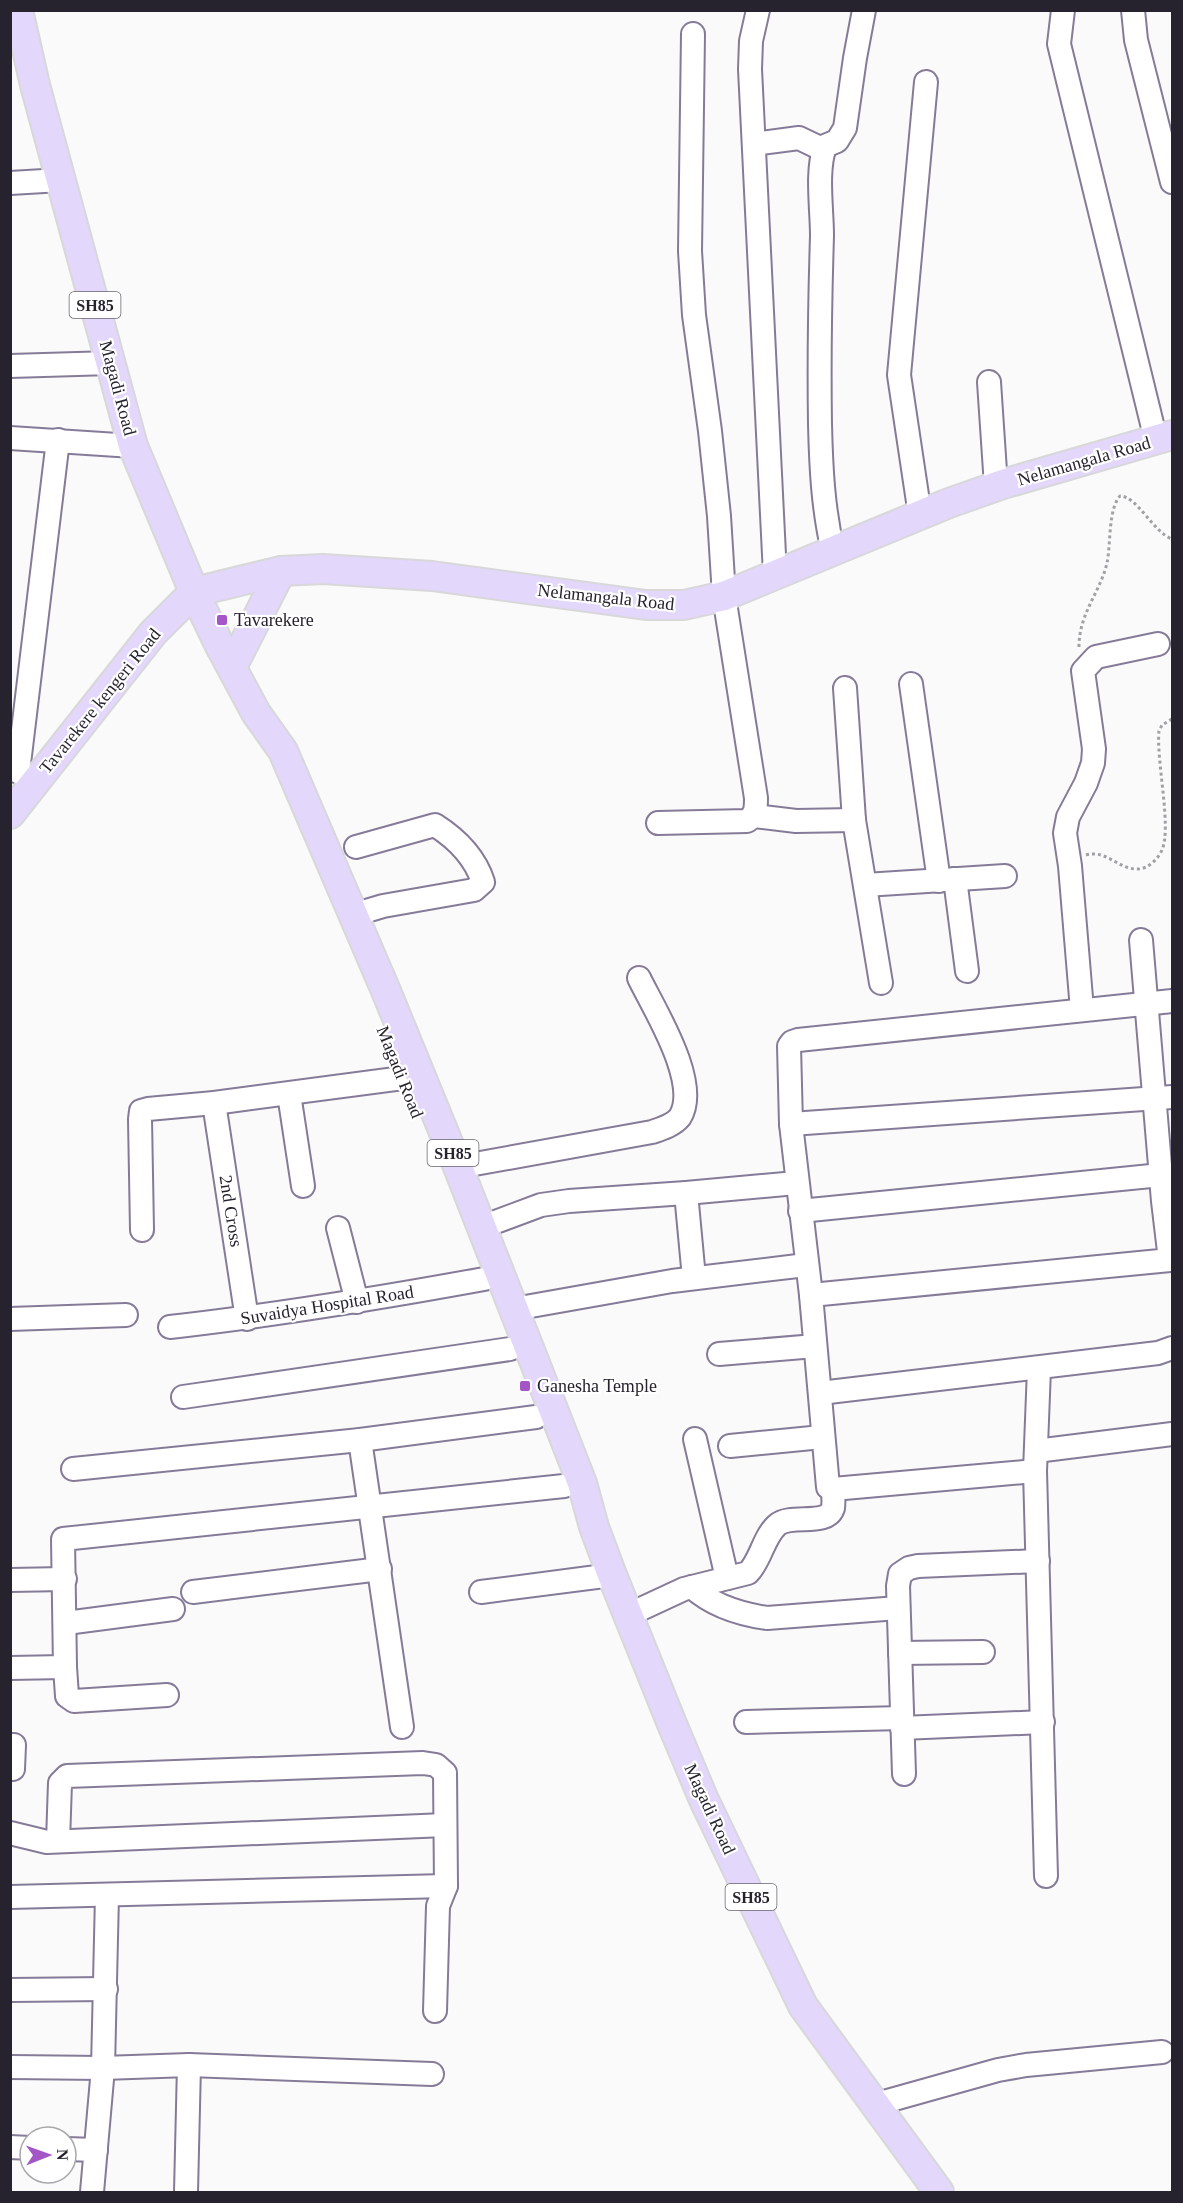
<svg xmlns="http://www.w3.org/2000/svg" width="1183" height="2203" font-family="Georgia,serif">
<rect width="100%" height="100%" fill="#fafafa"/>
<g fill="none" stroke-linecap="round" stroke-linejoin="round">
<defs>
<g id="minor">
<polyline points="758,10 751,41 750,69 775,575"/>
<polyline points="1063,10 1059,44 1156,440"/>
<polyline points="1133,10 1136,40 1172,182"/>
<polyline points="754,144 799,138 824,150"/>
<polyline points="10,183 61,180"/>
<polyline points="10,366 111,363"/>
<polyline points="989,382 996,486"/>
<polyline points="10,438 133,446"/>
<polyline points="920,515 899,375 926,82"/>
<path d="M833,551C823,509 821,467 820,424C819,361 820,299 822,236C822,208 816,172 825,146L837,141L845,128L855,58L864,10"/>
<polyline points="911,684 939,881"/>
<polyline points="845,688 854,820 881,983"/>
<polyline points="18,772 58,440"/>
<polyline points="754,816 796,821 854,820"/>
<path d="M658,823L747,821C756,815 756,808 756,798L724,596L719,516L710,431L694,315L690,251L693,34"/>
<polyline points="955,879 967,971"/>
<polyline points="865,885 1005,876"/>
<path d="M353,915L383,906L474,890L483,882C475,857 457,839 435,825L356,847"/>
<polyline points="1082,1010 1070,866 1065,833 1068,817 1086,783 1093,763 1094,749 1083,671 1096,657 1158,644"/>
<polyline points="289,1094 303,1186"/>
<polyline points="214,1103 247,1319"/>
<polyline points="791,1124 1172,1097"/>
<path d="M458,1167L652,1132C661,1129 674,1125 680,1117C701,1083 654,1009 639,978"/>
<polyline points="686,1193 694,1278"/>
<polyline points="800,1211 1161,1175"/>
<polyline points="482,1227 541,1205 569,1201 686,1193 796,1183"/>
<polyline points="338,1228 357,1302"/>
<polyline points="142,1230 140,1119 141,1111 148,1109 214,1103 403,1078"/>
<polyline points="811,1295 1170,1260 1163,1201 1141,940"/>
<polyline points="514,1309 672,1281 806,1265"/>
<polyline points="10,1319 126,1315"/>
<path d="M170,1327C276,1315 380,1298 484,1279"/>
<polyline points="719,1354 815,1346"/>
<polyline points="1039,1369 1035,1471 1046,1876"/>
<polyline points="820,1393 1158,1353 1172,1348"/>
<polyline points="183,1397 510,1349"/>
<polyline points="695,1439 727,1578"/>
<polyline points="360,1440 402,1727"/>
<polyline points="730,1446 822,1437"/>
<polyline points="1036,1451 1172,1434"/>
<polyline points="73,1469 360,1440 536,1417"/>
<polyline points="1035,1471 833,1489 828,1487 811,1295 791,1124 789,1046 792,1042 798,1040 1172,1001"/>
<polyline points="10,1580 65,1579"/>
<path d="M692,1587C713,1606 739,1614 767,1618L898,1608"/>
<polyline points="193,1592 380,1569"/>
<polyline points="481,1592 612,1575"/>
<path d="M628,1615L684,1589L748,1573C761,1560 763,1538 777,1525C791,1513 827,1527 833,1508C834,1502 833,1495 833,1489"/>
<polyline points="66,1623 173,1609"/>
<polyline points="900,1653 983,1652"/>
<polyline points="65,1667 67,1696 74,1701 167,1695"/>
<polyline points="10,1668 65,1667 63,1539 564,1486"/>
<polyline points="746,1722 902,1718"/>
<polyline points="902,1728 1043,1722"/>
<polyline points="10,1745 14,1745 13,1769"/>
<polyline points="904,1774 898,1586 900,1574 909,1568 918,1566 1038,1561"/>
<polyline points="10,1833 47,1842 445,1825"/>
<polyline points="58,1841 60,1783 67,1776 423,1763 436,1765 445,1773 446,1886 438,1906 435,2011"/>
<polyline points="10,1897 446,1886"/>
<polyline points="10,1990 106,1989"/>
<polyline points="10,2067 103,2068 189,2065 432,2074"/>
<polyline points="873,2105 998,2070 1026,2065 1162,2052"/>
<polyline points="10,2147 30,2148"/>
<polyline points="66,2149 96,2150"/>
<polyline points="92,2192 103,2068 107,1895"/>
<polyline points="186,2192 189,2065"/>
</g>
<g id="major">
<polyline points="18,10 35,85 133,446 194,592 220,646 256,713 283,751 386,991 458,1167 582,1483 594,1527 612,1575 672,1724 704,1800 803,2006 939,2192"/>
<polyline points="194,592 281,571 323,569 432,576 646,605 684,605 724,596 949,503 1003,484 1172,435"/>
<polyline points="232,667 281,571"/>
<polyline points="10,814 153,633 194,592"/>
</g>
</defs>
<use href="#minor" stroke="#857b98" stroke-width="26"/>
<use href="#major" stroke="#d8d7d9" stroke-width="32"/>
<g stroke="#a1a0a5" stroke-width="3" stroke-dasharray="3 3" stroke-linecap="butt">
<path d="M1079,647C1079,613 1100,593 1107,563C1111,544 1108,509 1120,496C1137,496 1153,532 1172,539"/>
<path d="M1086,855C1106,849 1119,870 1138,869C1148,869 1158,859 1162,850C1172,827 1156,761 1159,731L1162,725L1172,719"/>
</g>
<use href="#minor" stroke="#fff" stroke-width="22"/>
<use href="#major" stroke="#e3d7fb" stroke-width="28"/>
</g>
<g fill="#a455c6" stroke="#fff" stroke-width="2">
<rect x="216" y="614" width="12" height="12" rx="3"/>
<rect x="519" y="1380" width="12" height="12" rx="3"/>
</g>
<g text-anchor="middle" stroke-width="4.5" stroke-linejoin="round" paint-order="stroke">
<g fill="#fff" stroke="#67646d" stroke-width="1.5">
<rect x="69.5" y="292" width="51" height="26" rx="4.5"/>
<rect x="427.5" y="1140" width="51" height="26" rx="4.5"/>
<rect x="725.5" y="1884" width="51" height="26" rx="4.5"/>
</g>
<g font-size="16" font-weight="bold" fill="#26222e">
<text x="95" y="311">SH85</text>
<text x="453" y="1159">SH85</text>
<text x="751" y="1903">SH85</text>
</g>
<g font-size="18" fill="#26222e" stroke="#fff">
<text transform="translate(118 388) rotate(75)" y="6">Magadi Road</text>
<text transform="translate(1084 461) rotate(-16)" y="6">Nelamangala Road</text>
<text transform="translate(606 597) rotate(6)" y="6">Nelamangala Road</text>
<text transform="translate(100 701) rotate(-51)" y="6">Tavarekere kengeri Road</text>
<text transform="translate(400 1072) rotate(68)" y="6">Magadi Road</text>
<text transform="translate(231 1211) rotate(81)" y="6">2nd Cross</text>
<text transform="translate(327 1305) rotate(-9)" y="6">Suvaidya Hospital Road</text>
<text transform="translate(710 1809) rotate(65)" y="6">Magadi Road</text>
</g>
<g font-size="18" fill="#26222e" stroke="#fff" text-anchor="start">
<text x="234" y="626">Tavarekere</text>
<text x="537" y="1392">Ganesha Temple</text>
</g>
</g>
<rect width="1183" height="2203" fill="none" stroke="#26222e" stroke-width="24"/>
<g transform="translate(48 2155) rotate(89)"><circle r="28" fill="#ffffff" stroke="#a8a7ab" stroke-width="1.5"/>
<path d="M0-4.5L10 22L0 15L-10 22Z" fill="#a455c6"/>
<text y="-9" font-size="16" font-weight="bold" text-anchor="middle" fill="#26222e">N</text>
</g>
</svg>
